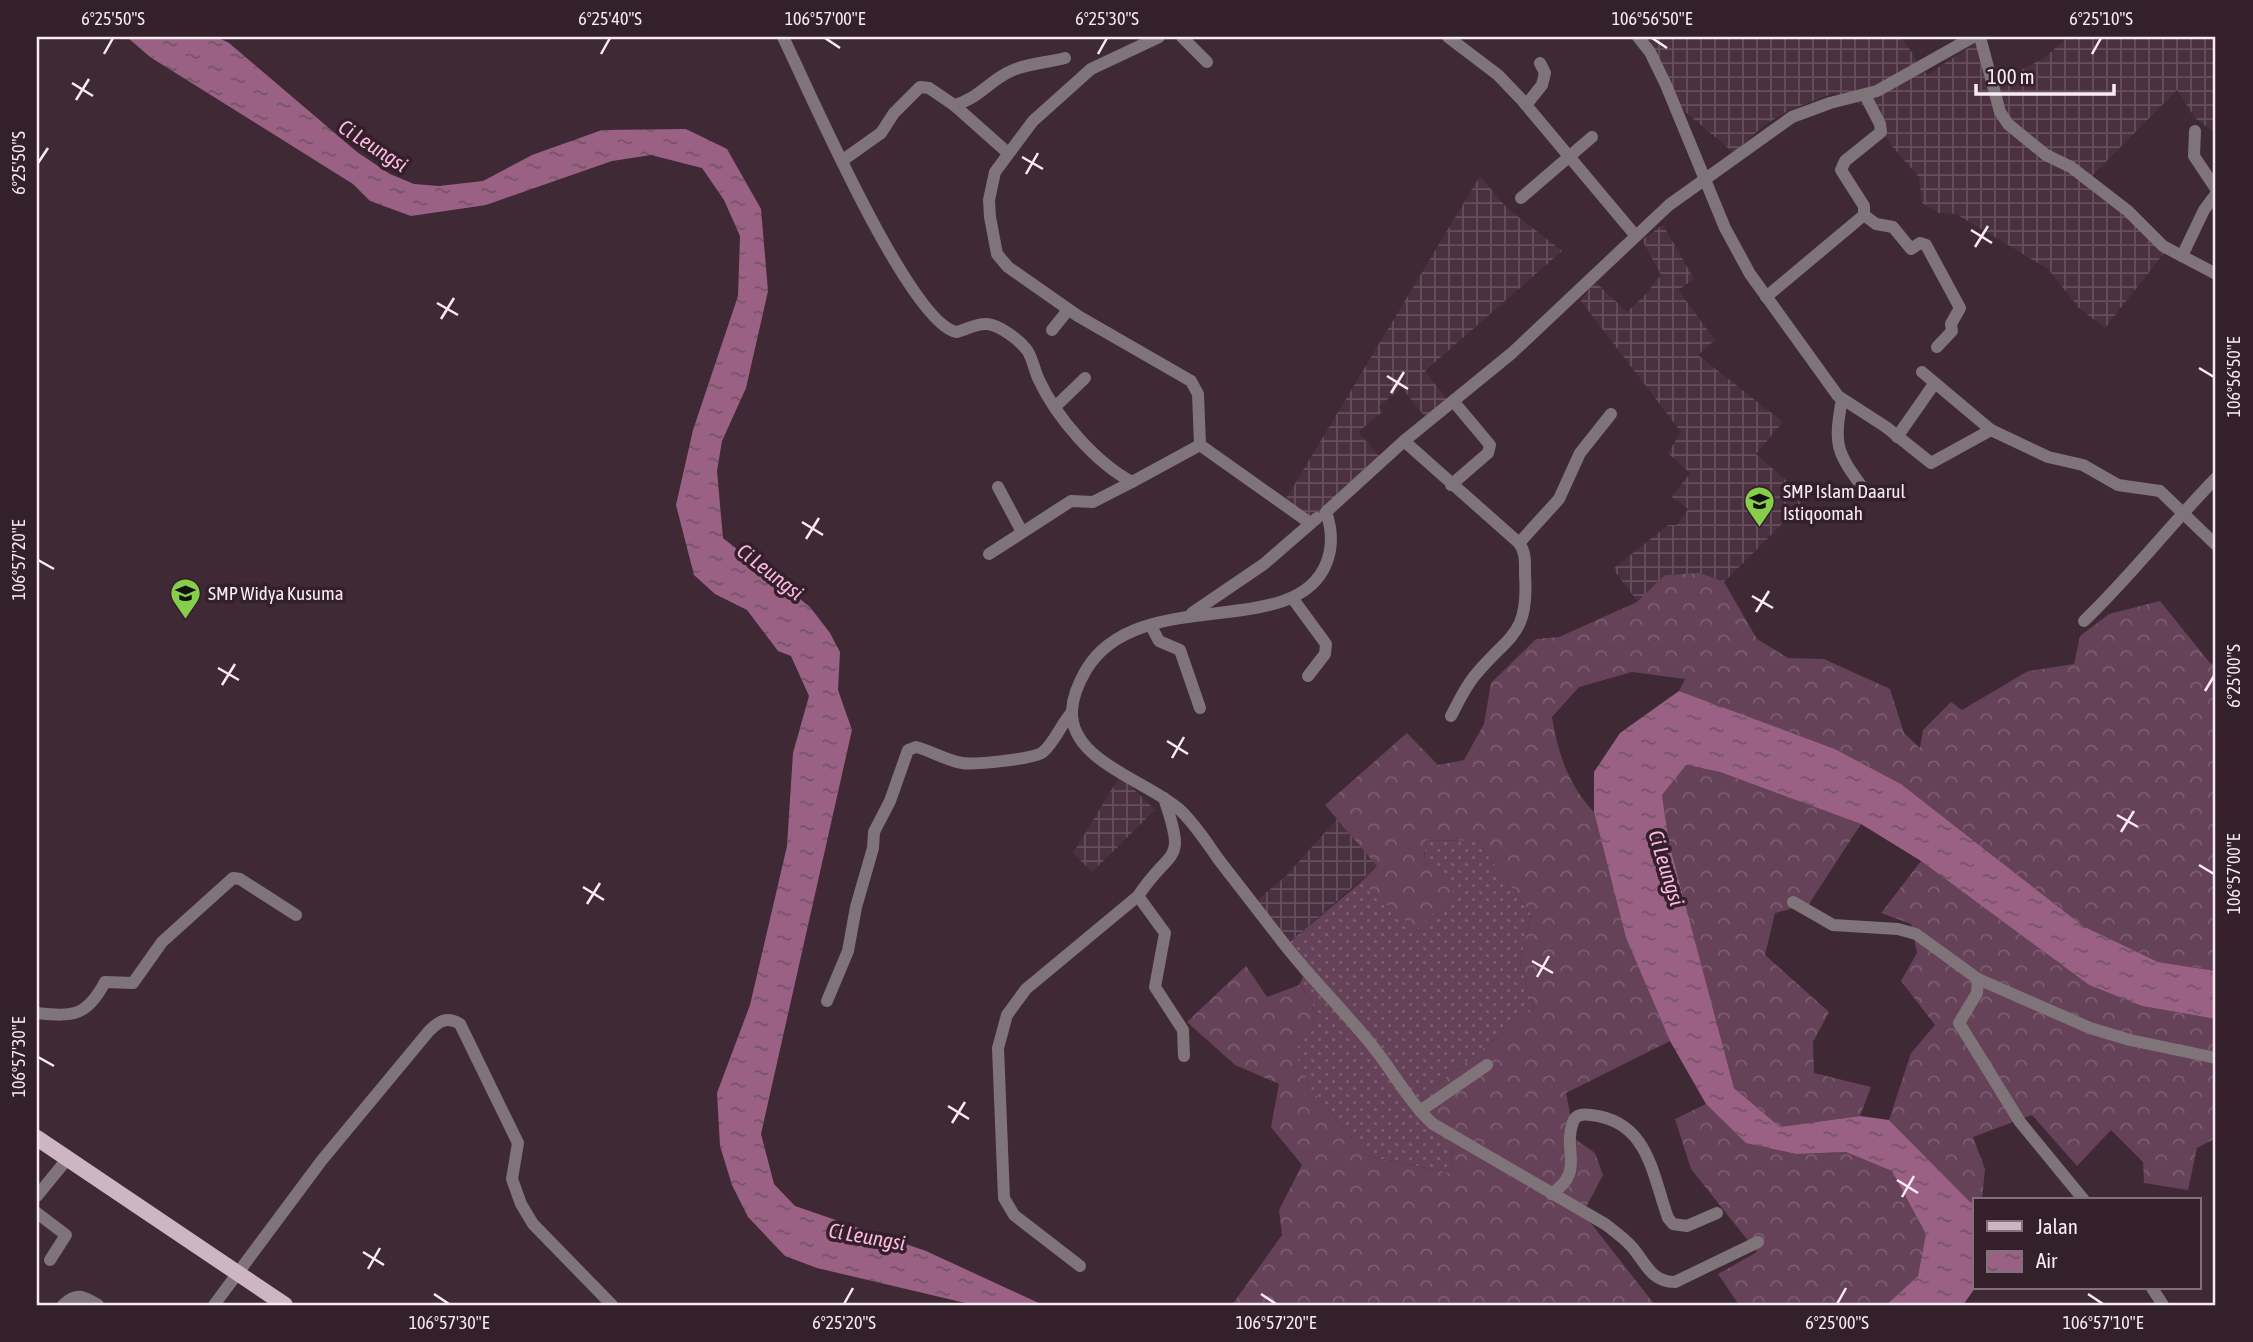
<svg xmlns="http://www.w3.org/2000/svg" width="2253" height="1342" font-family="'Asap Condensed',sans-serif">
<defs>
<pattern id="industrial-grid" width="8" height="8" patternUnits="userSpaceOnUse" patternTransform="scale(1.75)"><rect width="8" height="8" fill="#4b3140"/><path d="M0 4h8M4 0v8" fill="none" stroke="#664f5c"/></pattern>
<pattern id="grass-dots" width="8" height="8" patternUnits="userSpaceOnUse" patternTransform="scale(1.75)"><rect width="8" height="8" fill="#654257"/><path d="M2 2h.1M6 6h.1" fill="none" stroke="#7c5d70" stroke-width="1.8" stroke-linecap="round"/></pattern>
<pattern id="forest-crowns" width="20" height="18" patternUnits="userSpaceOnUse" patternTransform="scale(1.75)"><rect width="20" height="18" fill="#654257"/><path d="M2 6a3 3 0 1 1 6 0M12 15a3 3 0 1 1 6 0" fill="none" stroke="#7c5d70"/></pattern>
<pattern id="water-ripples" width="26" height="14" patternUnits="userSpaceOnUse" patternTransform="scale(1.75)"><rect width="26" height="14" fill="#9b6184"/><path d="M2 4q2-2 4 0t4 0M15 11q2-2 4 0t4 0" fill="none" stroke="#735466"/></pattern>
</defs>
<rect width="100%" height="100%" fill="#3e2935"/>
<g fill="url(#industrial-grid)">
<polygon points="1641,37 1901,37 1927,75 1977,42 1989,87 2044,58 2068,37 2216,37 2216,134 2195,118 2177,90 2086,182 2168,248 2105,328 2079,308 2048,269 1956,214 1939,213 1922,203 1919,177 1890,144 1867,107 1834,93 1789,110 1763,126 1734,153 1677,105"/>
<polygon points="1480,176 1507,208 1562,251 1425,371 1448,401 1426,418 1402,388 1379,406 1382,412 1358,432 1380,457 1321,514 1306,517 1284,502"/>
<polygon points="1663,225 1694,279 1678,290 1715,340 1698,355 1783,422 1756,454 1807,499 1724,582 1700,573 1665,575 1638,602 1613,569 1668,525 1677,525 1688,509 1672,497 1690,473 1668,453 1681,432 1581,301 1594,281 1627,312 1644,296 1661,275 1642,240"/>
<polygon points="1120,776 1155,810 1092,872 1073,853"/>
<polygon points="1337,819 1377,866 1283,948 1255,902 1286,876"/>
</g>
<polygon fill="url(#grass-dots)" points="1426,840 1477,841 1531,914 1520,963 1534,1009 1436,1085 1452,1133 1451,1173 1367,1156 1311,1089 1294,1052 1314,1027 1312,999 1299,985 1303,977 1283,948 1361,882 1417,930"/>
<g fill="url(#forest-crowns)">
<path d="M1700,573L1724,582L1757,639L1788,658L1824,659L1890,689L1904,733L1920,748L1923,730L1951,702L1962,710L2028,671L2074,664L2080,636L2109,614L2160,601L2210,663L2216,665V971L2158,962L2083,926L1901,784L1835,749L1679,691L1685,679L1632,672L1579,687L1552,717C1558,753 1568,785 1594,812L1626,938L1670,1041L1566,1093L1575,1139L1595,1153L1603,1175L1583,1213L1655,1305H1232L1282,1235L1279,1210L1302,1165L1271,1127L1279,1084L1235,1065L1187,1022L1246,966L1267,997L1299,985L1312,999L1314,1027L1295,1052L1311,1089L1367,1156L1451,1173L1452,1133L1428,1108L1436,1085L1534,1009L1520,963L1531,914L1477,841L1426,840L1424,858L1454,893L1416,930L1361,882L1377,866L1325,805L1407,733L1438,765L1464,760L1484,724L1491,683L1536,639L1559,637L1637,602L1665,575Z"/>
<polygon points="1685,765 1720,772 1861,824 1809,904 1775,913 1765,955 1829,1012 1813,1042 1814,1073 1871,1087 1860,1116 1780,1127 1734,1088 1669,843 1662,795"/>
<polygon points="1921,861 2089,985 2142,1006 2216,1019 2216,1138 2197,1148 2188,1190 2144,1183 2143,1162 2111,1130 2077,1166 2032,1115 1973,1137 1985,1169 1982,1200 1975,1200 1975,1207 1889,1120 1911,1053 1935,1025 1901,981 1917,953 1911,924 1881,913"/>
<polygon points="1706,1104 1747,1143 1796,1154 1846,1152 1892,1171 1927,1234 1918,1276 1886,1305 1739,1305 1718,1274 1757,1252 1691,1169 1675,1119"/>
</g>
<g fill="url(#water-ripples)">
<polygon points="127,37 217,37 229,43 357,152 390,174 414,184 439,186 483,181 532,155 602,130 686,129 727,149 761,209 768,291 746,388 722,441 717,471 723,538 810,607 830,633 840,652 838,690 852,730 761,1134 774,1184 795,1206 926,1251 1043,1305 974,1305 817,1268 785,1256 748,1217 732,1185 720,1146 717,1093 750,1005 787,846 793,753 809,696 791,656 778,651 747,610 715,594 694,575 676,505 693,430 738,296 740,236 724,200 702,168 651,155 612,161 486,205 411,216 370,201 353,184 150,57"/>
<polygon points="1679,691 1835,749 1901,784 2083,926 2158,962 2216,971 2216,1019 2142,1006 2089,985 1921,861 1861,824 1720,772 1686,765 1662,795 1669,843 1734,1088 1780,1127 1860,1116 1889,1120 1975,1207 1975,1288 1963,1305 1886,1305 1918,1276 1926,1234 1892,1171 1846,1152 1796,1154 1746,1143 1706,1104 1670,1041 1626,938 1594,812 1594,772 1620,733"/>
</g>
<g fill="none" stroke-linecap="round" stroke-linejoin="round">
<g stroke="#7f747a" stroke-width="12">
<path d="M783,37C808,88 908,321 956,332C966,330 976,323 987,324C1000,325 1019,340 1027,350C1033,359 1034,370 1039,380C1056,417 1096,463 1132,482L1200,445"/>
<polyline points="1159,37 1091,69 1033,121 995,172 989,200 990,217 997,254 1008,267 1078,316 1191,381 1198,394 1200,445 1310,523"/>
<polyline points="1182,37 1207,62"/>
<polyline points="1448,37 1498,75 1521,99 1635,235"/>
<polyline points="1638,37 1650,52 1666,85 1725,228 1750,274 1838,396 1886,427 1931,463 1991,430 2048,457 2083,465 2118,485 2160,491 2216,545"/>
<polyline points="1980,37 2000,112 2008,124 2046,155 2071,167 2128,211 2163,246 2216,274"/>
<polyline points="954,105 1008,153"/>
<polyline points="1526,105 1542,85 1545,73 1540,63"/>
<polyline points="2195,131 2194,156 2216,189"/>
<path d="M843,160L881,133L894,113L920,87L929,88L954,105C977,100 990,80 1011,71C1027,63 1047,63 1065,58"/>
<polyline points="1521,198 1592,137"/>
<polyline points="1864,215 1876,224 1893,227 1911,249 1920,243 1926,245 1960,308 1951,324 1952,331 1937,347"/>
<polyline points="2182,256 2204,210 2216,194"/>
<polyline points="1766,297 1864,215 1864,206 1841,170 1845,161 1881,132 1880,124 1865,95"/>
<polyline points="1052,330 1068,310"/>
<polyline points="1922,372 1991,430"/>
<path d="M1842,399C1833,448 1837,452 1865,491"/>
<polyline points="1056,406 1085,378"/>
<polyline points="1897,437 1934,384"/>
<path d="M1404,441L1519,543C1526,552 1525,563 1525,574C1529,635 1510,634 1477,673C1466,685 1459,701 1451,716"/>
<polyline points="1451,485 1488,453 1490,445 1454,402"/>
<polyline points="998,487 1022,532"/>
<polyline points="1519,543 1559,499 1580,453 1611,414"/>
<polyline points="989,554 1071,501 1093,502 1132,482"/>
<polyline points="1293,599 1326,644 1325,654 1308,676"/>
<polyline points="1192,613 1264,564 1317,518"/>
<path d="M2084,621C2131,576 2170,525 2216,478"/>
<polyline points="1151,626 1159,641 1180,650 1200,708"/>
<path d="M1164,798C1187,866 1172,845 1138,896L1165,933L1155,987L1183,1030L1184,1056"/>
<polyline points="1793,902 1833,925 1898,929 1916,934 1978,979 2090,1028 2130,1040 2216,1058"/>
<polyline points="1978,979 1977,993 1959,1023 2020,1122 2084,1200"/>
<path d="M827,1001L848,951L856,907L873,848L874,832L890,801L908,750L916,747C932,751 945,760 962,763C973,765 1035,759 1043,752C1055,742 1061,724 1072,712"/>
<path d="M37,1013C74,1017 87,1016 105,982L133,983L162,942L233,878L240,879L296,915"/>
<polyline points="1420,1111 1487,1065"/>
<path d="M1551,1194C1586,1171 1562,1152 1573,1122C1576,1114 1583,1114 1591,1115C1648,1121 1652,1173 1668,1218L1673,1224L1687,1226L1717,1213"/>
<polyline points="37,1196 68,1158"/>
<polyline points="37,1213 66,1235 50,1260"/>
<path d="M1758,1242L1675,1282C1651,1282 1645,1262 1632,1247C1624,1238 1614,1231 1605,1224L1433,1124C1409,1102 1394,1073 1374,1048C1345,1011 1310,978 1281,940C1260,913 1240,887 1219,860C1207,843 1195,824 1180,810C1148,781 1069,761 1072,710C1073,695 1079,682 1086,670C1138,583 1294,642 1326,564C1333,547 1332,529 1326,512L1404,441L1512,353L1669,205L1792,117L1830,103L1877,91L1973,37"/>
<polyline points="1080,1266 1014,1215 1004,1198 998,1048 1007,1015 1026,989 1138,896"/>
<polyline points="2152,1288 2163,1305"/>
<path d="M63,1305C76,1292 83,1296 98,1305"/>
<path d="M214,1305L322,1160L429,1031C439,1021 447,1016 460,1024L518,1143L512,1179L521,1204L533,1224L612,1305"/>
</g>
<polyline stroke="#cdb6c3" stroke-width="16" points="37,1138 285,1305"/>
</g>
<path fill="none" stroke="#f9ebf3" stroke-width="2.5" d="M825,38L840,48M1652,38L1667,48M104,54L113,38M601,54L610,38M1098,54L1107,38M2092,54L2101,38M72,83L93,96M76,100L89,79M1022,157L1043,169M38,163L48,148M1026,174L1038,153M1971,230L1992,243M1975,247L1988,226M437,303L458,315M441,319L454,298M2199,368L2214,377M1387,376L1408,389M1391,393L1404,372M802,522L823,535M806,539L819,518M38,560L54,569M1752,596L1773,608M1756,612L1769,591M218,668L239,680M222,685L235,664M2205,691L2214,676M1167,741L1188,754M1172,758L1184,737M2117,815L2138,827M2121,832L2134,811M2199,865L2214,874M583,887L604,900M587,904L600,883M1532,961L1553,973M1537,977L1549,956M38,1057L54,1066M948,1106L969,1119M952,1123L965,1102M1897,1180L1918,1193M1902,1197L1914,1176M363,1252L384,1265M368,1269L380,1248M434,1294L449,1304M1261,1294L1276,1304M2088,1294L2103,1304M844,1304L853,1288M1837,1304L1846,1288"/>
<defs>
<symbol id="school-pin" viewBox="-11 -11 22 30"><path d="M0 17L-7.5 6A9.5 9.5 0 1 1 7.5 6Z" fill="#87cf4a" stroke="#33202b"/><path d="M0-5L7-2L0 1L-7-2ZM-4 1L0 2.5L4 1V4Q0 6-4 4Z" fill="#111"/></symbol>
</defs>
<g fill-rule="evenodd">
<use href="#school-pin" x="1742" y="484" width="35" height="47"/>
<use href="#school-pin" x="168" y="576" width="35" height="47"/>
</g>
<g text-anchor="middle" stroke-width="7" stroke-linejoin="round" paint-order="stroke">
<g font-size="19" fill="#f9ebf3" stroke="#33202b" text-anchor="start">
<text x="1783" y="498">SMP Islam Daarul<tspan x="1783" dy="22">Istiqoomah</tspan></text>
<text x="208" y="600">SMP Widya Kusuma</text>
</g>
<g font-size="21" font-style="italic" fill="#feb9e1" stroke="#33202b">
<text transform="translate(373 146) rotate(33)" y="7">Ci Leungsi</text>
<text transform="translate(770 572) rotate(38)" y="7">Ci Leungsi</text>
<text transform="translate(1666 868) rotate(73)" y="7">Ci Leungsi</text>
<text transform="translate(867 1237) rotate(10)" y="7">Ci Leungsi</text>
</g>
</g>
<rect width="2253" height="1342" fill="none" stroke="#33202b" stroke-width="77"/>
<rect x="1973" y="1198" width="228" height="91" fill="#33202b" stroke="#82717b" stroke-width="2"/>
<rect x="1987" y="1221" width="35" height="10" fill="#cdb6c3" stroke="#82717b" stroke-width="2"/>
<text x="2036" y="1234" font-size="21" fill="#f9ebf3">Jalan</text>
<rect x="1987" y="1251" width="35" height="21" fill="url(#water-ripples)" stroke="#82717b" stroke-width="2"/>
<text x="2036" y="1268" font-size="21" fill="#f9ebf3">Air</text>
<path d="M1976 84v10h138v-10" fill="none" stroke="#f9ebf3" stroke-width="3.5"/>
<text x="1987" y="84" font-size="21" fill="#f9ebf3" stroke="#33202b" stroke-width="5" paint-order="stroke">100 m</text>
<rect x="38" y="38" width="2176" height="1266" fill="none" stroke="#f9ebf3" stroke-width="2.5"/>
<g font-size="18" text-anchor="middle" fill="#f9ebf3">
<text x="113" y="25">6°25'50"S</text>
<text x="610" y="25">6°25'40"S</text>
<text x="825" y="25">106°57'00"E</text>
<text x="1107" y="25">6°25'30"S</text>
<text x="1652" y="25">106°56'50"E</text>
<text x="2101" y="25">6°25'10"S</text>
<text transform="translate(19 163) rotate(-90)" y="6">6°25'50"S</text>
<text transform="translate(2234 377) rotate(-90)" y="6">106°56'50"E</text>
<text transform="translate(19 560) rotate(-90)" y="6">106°57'20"E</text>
<text transform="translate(2234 676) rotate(-90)" y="6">6°25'00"S</text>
<text transform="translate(2234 874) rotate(-90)" y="6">106°57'00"E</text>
<text transform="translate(19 1057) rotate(-90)" y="6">106°57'30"E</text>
<text x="449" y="1329">106°57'30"E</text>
<text x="844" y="1329">6°25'20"S</text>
<text x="1276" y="1329">106°57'20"E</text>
<text x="1837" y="1329">6°25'00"S</text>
<text x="2103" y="1329">106°57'10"E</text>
</g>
</svg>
